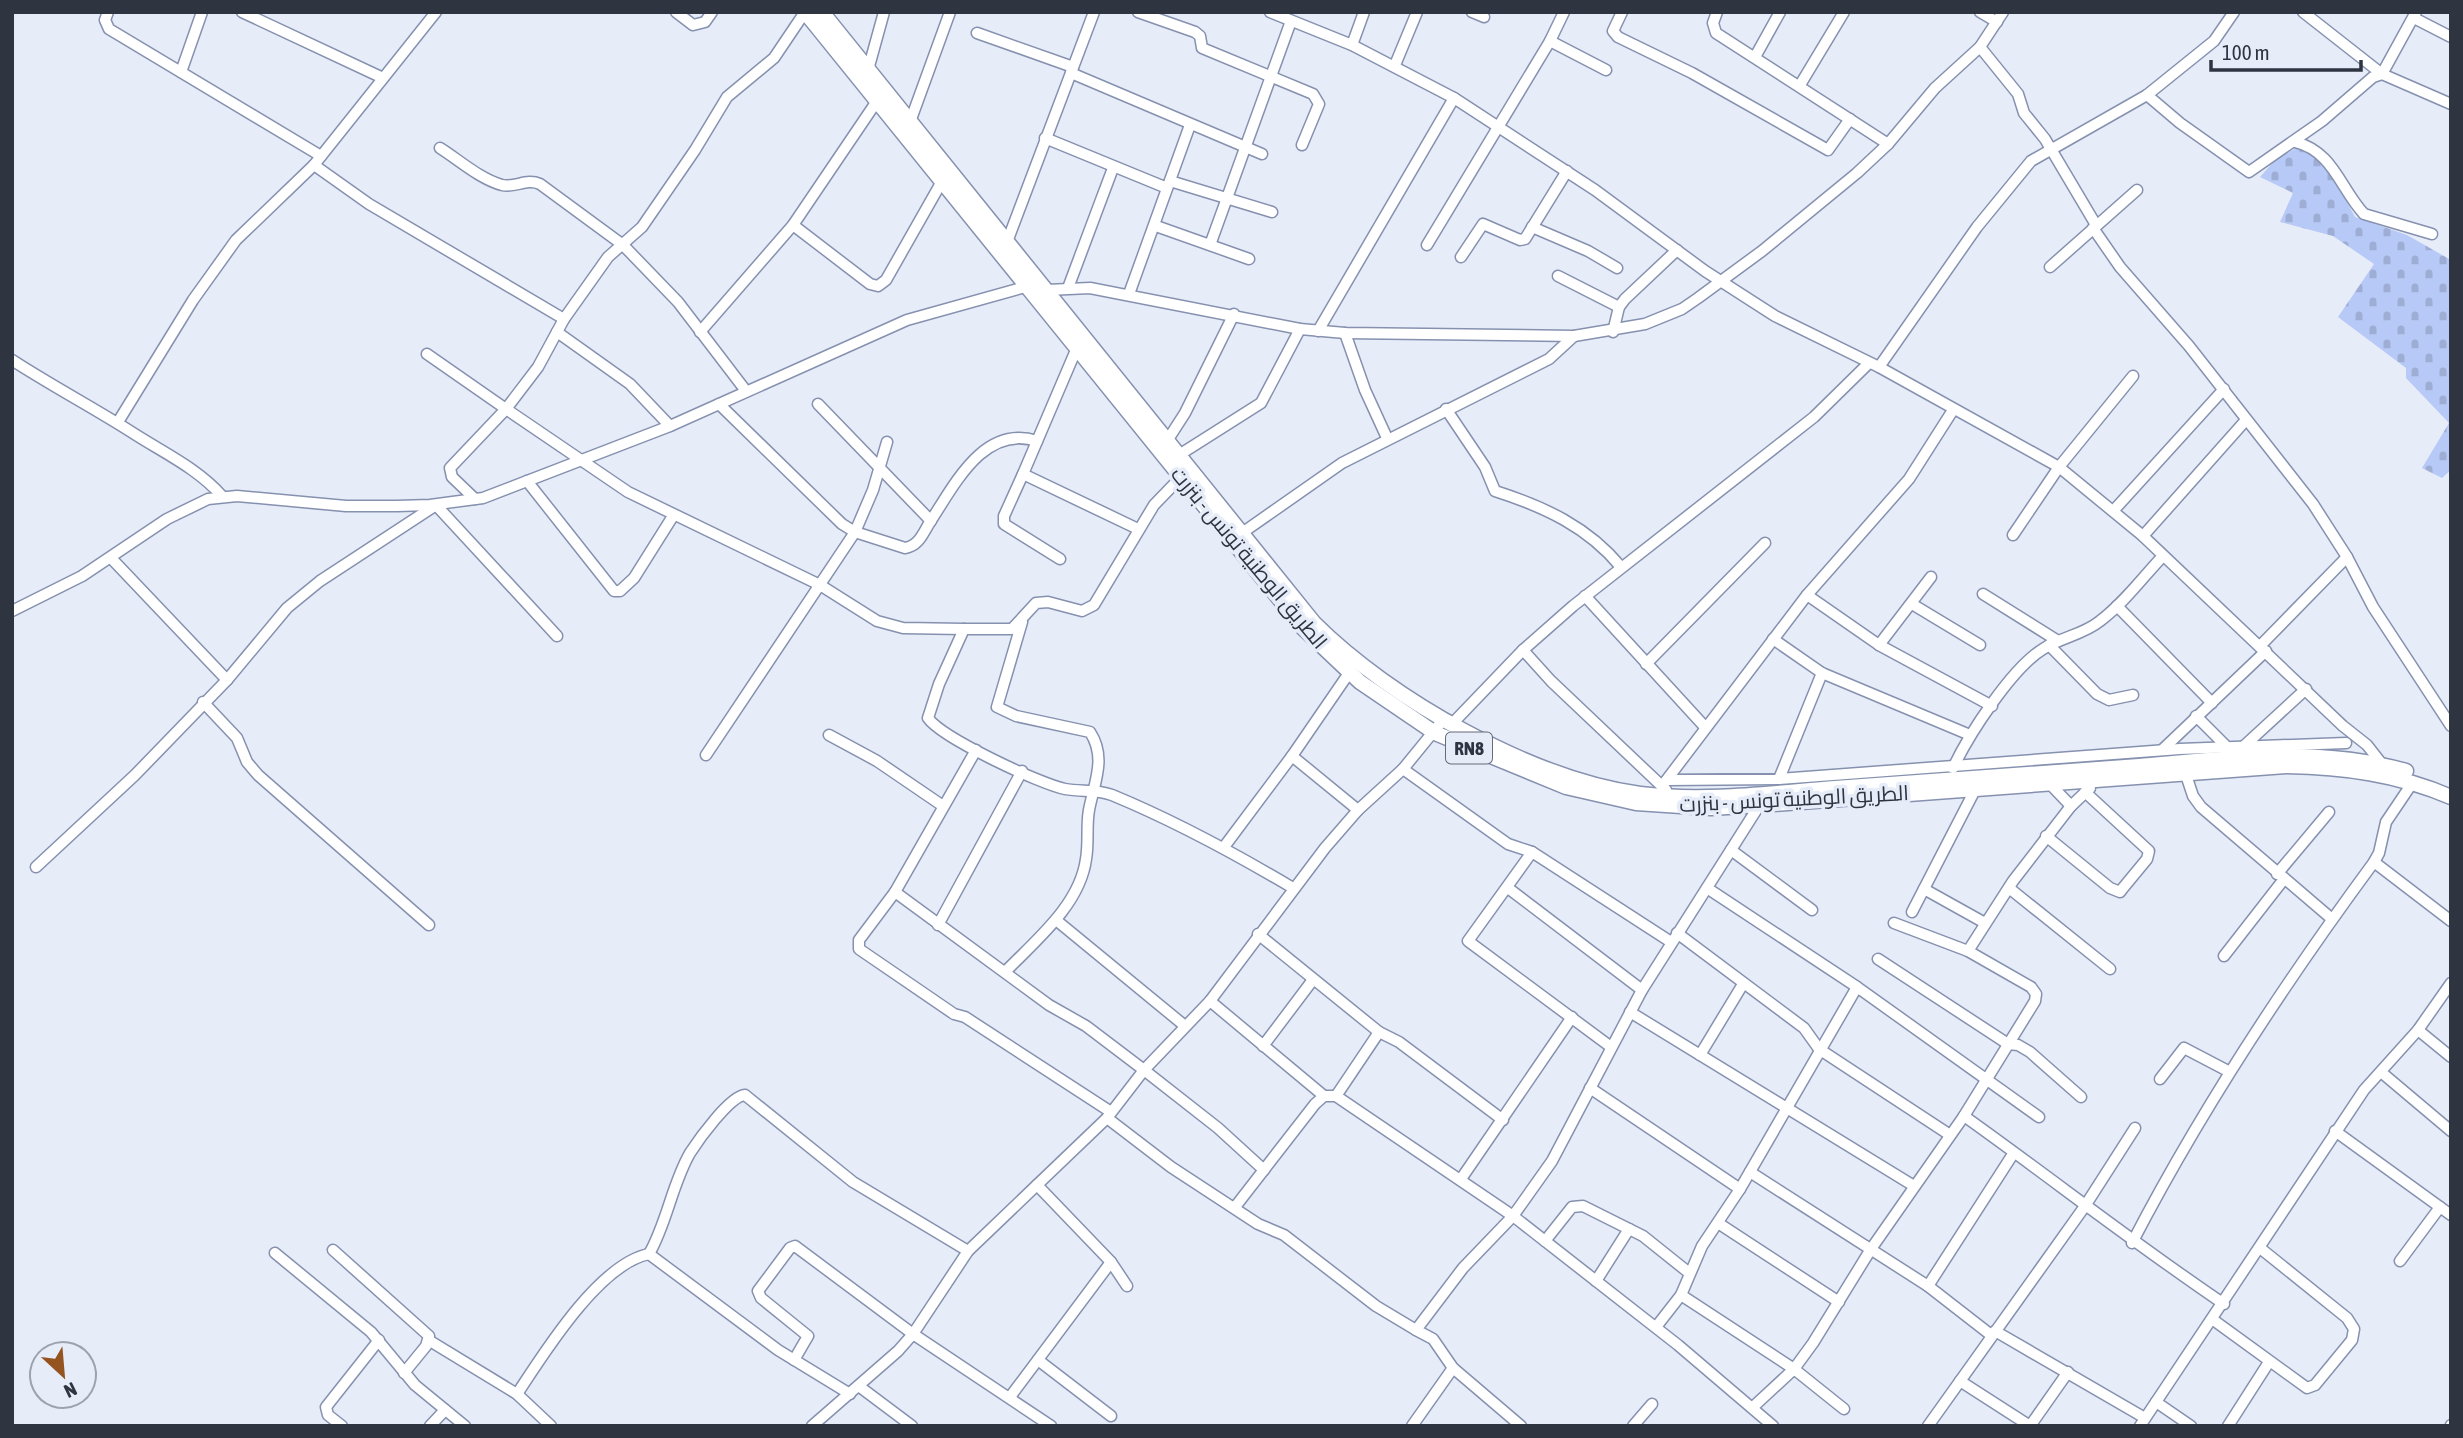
<svg xmlns="http://www.w3.org/2000/svg" width="2463" height="1438" font-family="'Asap Condensed',Cairo,sans-serif">
<defs>
<pattern id="cemetery-stones" width="16" height="16" patternUnits="userSpaceOnUse" patternTransform="scale(1.75)"><rect width="16" height="16" fill="#b7c9f6"/><path d="M2 7V4a2 2 0 0 1 4 0v3zM10 15v-3a2 2 0 0 1 4 0v3z" fill="#9eadd4"/></pattern>
</defs>
<rect width="100%" height="100%" fill="#e7ecf9"/>
<path fill="url(#cemetery-stones)" d="M2300,146C2327,165 2340,187 2355,217L2407,235L2451,260V470L2442,478L2422,468L2449,423L2406,378V368L2338,317L2374,264L2333,236L2280,222L2293,193L2260,177L2275,160Z"/>
<g fill="none" stroke-linecap="round" stroke-linejoin="round">
<defs>
<g id="minor">
<polyline points="108,12 105,20 109,29 321,156"/>
<polyline points="242,12 383,78"/>
<polyline points="676,12 693,25 705,22 712,12"/>
<polyline points="805,12 774,58 727,97 695,150 642,227 608,257 564,319 538,367 506,409 628,492 820,585 877,621 903,628 964,629"/>
<polyline points="1138,12 1195,32 1200,36 1202,48 1313,94 1319,104 1302,145"/>
<polyline points="1270,12 1352,45 1454,98 1595,190 1705,271 1775,316 1879,367 2059,467 2143,536 2343,726 2367,745 2385,768"/>
<polyline points="1472,12 1484,17"/>
<polyline points="1622,12 1613,31 1618,37 1692,73 1828,150 1850,119"/>
<polyline points="1717,12 1713,23 1716,33 1888,144"/>
<polyline points="1980,12 1997,22"/>
<polyline points="2303,12 2382,74 2451,104"/>
<polyline points="2414,18 2451,37"/>
<polyline points="977,33 1073,67"/>
<polyline points="1550,41 1606,70"/>
<polyline points="1352,45 1364,12"/>
<polyline points="1980,47 2018,94 2024,113 2045,139 2096,225"/>
<polyline points="1755,57 1780,12"/>
<polyline points="1395,65 1417,12"/>
<polyline points="868,70 884,12"/>
<polyline points="181,72 202,12"/>
<polyline points="1071,73 1262,154"/>
<polyline points="1800,85 1844,12"/>
<polyline points="2147,95 2180,123 2249,172 2322,121 2373,77 2382,74 2416,12"/>
<polyline points="910,122 950,12"/>
<polyline points="1045,138 1167,188"/>
<path d="M2295,142C2333,151 2340,188 2364,214L2432,234"/>
<path d="M440,148C459,160 480,179 502,185C516,188 526,178 540,184L623,245L678,302L746,391"/>
<polyline points="314,165 369,204 564,319"/>
<polyline points="1170,181 1272,212"/>
<polyline points="793,225 870,284 878,286 886,280 941,183"/>
<polyline points="1156,226 1249,259"/>
<polyline points="1532,227 1588,251 1617,268"/>
<polyline points="2093,228 2120,267 2189,346 2313,504 2347,557 2373,607 2451,726"/>
<polyline points="1007,242 1094,12"/>
<polyline points="1210,245 1291,21"/>
<polyline points="1427,245 1550,41 1564,12"/>
<polyline points="1461,257 1483,224 1520,240 1525,239 1567,171"/>
<polyline points="2050,267 2137,190"/>
<polyline points="1558,276 1619,307"/>
<polyline points="1068,288 1113,168"/>
<polyline points="1129,294 1190,125"/>
<polyline points="1318,331 1454,98"/>
<polyline points="557,332 630,384 670,426"/>
<polyline points="700,332 793,225 877,101"/>
<polyline points="1613,332 1619,307 1625,299 1677,250"/>
<polyline points="1345,333 1365,390 1387,438"/>
<polyline points="1076,350 1023,474 1138,529"/>
<polyline points="427,354 506,409 450,468 452,477 475,499"/>
<path d="M12,360C52,386 94,408 133,433C164,453 197,468 222,496"/>
<polyline points="1879,367 1977,227 2031,161 2147,95 2214,41 2234,12"/>
<path d="M719,404L842,524L855,532L905,548C919,546 923,533 930,522C955,484 984,424 1037,441"/>
<polyline points="818,404 931,521"/>
<path d="M1446,409L1485,467L1495,491C1545,507 1588,527 1621,567"/>
<polyline points="118,422 193,300 236,240 314,165 436,12"/>
<polyline points="1167,441 1185,413 1234,314"/>
<polyline points="1179,455 1261,403 1300,329"/>
<polyline points="1023,474 1004,516 1004,524 1060,559"/>
<path d="M1181,477L1154,505L1094,605L1082,611L1048,602L1036,603L1012,629H964L939,684L928,718C942,738 1040,784 1065,789C1081,792 1097,789 1112,795C1175,821 1234,853 1293,888"/>
<polyline points="527,481 614,591 620,591 634,578 673,516"/>
<polyline points="2114,510 2224,389"/>
<polyline points="1242,533 1342,463 1549,359 1574,336"/>
<polyline points="2013,535 2059,467 2133,376"/>
<polyline points="2143,536 2246,420"/>
<polyline points="111,558 227,680"/>
<polyline points="1983,594 2058,641"/>
<polyline points="1807,595 1879,645 1992,706"/>
<polyline points="1585,596 1705,727"/>
<polyline points="1912,604 1980,645"/>
<polyline points="2117,606 2212,703"/>
<polyline points="12,611 82,576 167,519 208,499 237,496 346,506 397,506 430,505 483,498 670,426 907,320 1025,287 1047,290 1090,288 1300,329 1345,333 1574,336 1645,324 1682,309 1698,298 1762,251 1857,173 1888,144 1935,88 1980,47 2003,12"/>
<polyline points="1773,639 1822,673 1970,735"/>
<polyline points="1879,645 1931,577"/>
<polyline points="2049,645 2097,694 2109,700 2133,695"/>
<polyline points="2260,646 2347,557"/>
<polyline points="1523,650 1551,681 1666,790"/>
<polyline points="1646,664 1765,543"/>
<polyline points="203,702 237,738 247,762 258,775 429,925"/>
<polyline points="2196,716 2226,746"/>
<polyline points="1451,725 1523,650 1573,606 1814,417 1869,363"/>
<polyline points="829,735 877,761 943,806"/>
<polyline points="2244,746 2306,689"/>
<polyline points="976,750 895,892 1049,1005 1086,1026 1144,1070 1218,1128 1264,1170"/>
<polyline points="2162,750 2266,651"/>
<polyline points="706,755 855,532 873,490 887,442"/>
<polyline points="1292,756 1358,810"/>
<path d="M1953,768C1969,734 2012,668 2043,649C2061,637 2083,635 2100,621C2124,603 2143,577 2163,556"/>
<polyline points="1403,769 1508,844 1532,852 1671,942"/>
<polyline points="2186,775 2193,796 2201,807 2332,919"/>
<polyline points="1779,779 1822,673"/>
<polyline points="1668,780 1779,779 2180,749 2346,743"/>
<polyline points="2050,784 2071,806 2090,788"/>
<polyline points="1662,786 1807,595 1909,479 1953,410"/>
<polyline points="2046,836 2110,888 2120,892 2123,888 2147,859 2149,851 2085,792"/>
<polyline points="1224,847 1292,756 1349,673"/>
<polyline points="1731,850 1812,910"/>
<polyline points="1532,852 1468,941 1611,1047"/>
<polyline points="2374,862 2451,921"/>
<polyline points="36,867 135,775 227,680 287,608 320,581 436,505 557,636"/>
<polyline points="2277,874 2329,812"/>
<polyline points="1508,888 1642,990"/>
<polyline points="1707,888 1857,987 2039,1117"/>
<polyline points="2009,888 2110,969"/>
<polyline points="1924,889 1985,923"/>
<polyline points="895,892 859,940 859,949 954,1014 965,1017 1111,1112"/>
<polyline points="1912,912 1976,788"/>
<polyline points="1056,920 1185,1026"/>
<polyline points="938,925 1022,771"/>
<polyline points="1677,933 1804,1028 1819,1049 1950,1135"/>
<polyline points="1258,934 1379,1032"/>
<polyline points="1968,951 2013,881 2071,806"/>
<polyline points="2224,956 2284,879"/>
<polyline points="1878,959 2008,1044 2018,1045 2030,1052 2081,1097"/>
<path d="M1005,972C1035,941 1080,905 1086,859C1089,843 1086,826 1089,810C1094,783 1107,758 1090,732L1016,716L997,707L1022,622"/>
<polyline points="1210,1001 1324,1096"/>
<polyline points="1630,1012 1914,1186"/>
<polyline points="2418,1030 2451,1057"/>
<polyline points="1263,1046 1312,981"/>
<polyline points="1700,1055 1743,984"/>
<polyline points="2381,1072 2451,1131"/>
<polyline points="2160,1079 2184,1048 2228,1071"/>
<polyline points="1590,1088 1740,1189"/>
<polyline points="1336,1096 1379,1032 1399,1042 1503,1120"/>
<path d="M1964,1116C2051,1178 2135,1244 2224,1304"/>
<polyline points="1107,1118 1171,1167 1258,1224 1284,1235 1376,1306 1416,1330"/>
<polyline points="2335,1131 2451,1215"/>
<polyline points="1750,1172 1928,1286 1991,1335"/>
<polyline points="1461,1179 1572,1017"/>
<polyline points="1037,1185 1111,1262 1127,1286"/>
<polyline points="1235,1207 1315,1104 1324,1096 1336,1096 1513,1216 1678,1345 1773,1426"/>
<polyline points="1718,1223 1839,1302"/>
<polyline points="1545,1241 1572,1207 1583,1206 1643,1236 1688,1272"/>
<path d="M2132,1243C2202,1108 2284,984 2374,862L2379,853L2386,822L2413,782"/>
<polyline points="333,1250 429,1336 426,1346 404,1373"/>
<polyline points="275,1253 371,1332 415,1385 465,1426"/>
<path d="M649,1254C667,1223 672,1184 690,1153C699,1139 730,1096 745,1095L853,1182L968,1251"/>
<polyline points="2400,1261 2440,1207"/>
<polyline points="1596,1281 1629,1229"/>
<polyline points="1928,1286 2013,1154"/>
<polyline points="1681,1295 1794,1369 1844,1409"/>
<polyline points="2212,1319 2307,1388 2315,1385 2352,1340 2354,1329 2347,1318 2260,1248"/>
<polyline points="1656,1327 1681,1295 1702,1246 1740,1189 1857,987"/>
<polyline points="1995,1331 2145,1418"/>
<polyline points="430,1341 517,1394 551,1426"/>
<polyline points="794,1360 808,1336 761,1298 758,1291 790,1248 795,1246 913,1334 1051,1426"/>
<polyline points="1038,1360 1111,1416"/>
<polyline points="1960,1381 2030,1426"/>
<polyline points="860,1387 912,1426"/>
<path d="M517,1394C544,1353 599,1264 649,1254L778,1350L850,1394"/>
<polyline points="1010,1397 1111,1262"/>
<polyline points="2156,1402 2191,1426"/>
<polyline points="1753,1407 1794,1369 1813,1343 1871,1249 1964,1116 2035,1001 2036,994 2031,987 1968,951 1894,923"/>
<polyline points="342,1426 328,1415 326,1407 379,1340"/>
<polyline points="430,1426 445,1410"/>
<polyline points="812,1426 898,1351 913,1334 968,1251 1107,1118 1144,1070 1210,1001 1325,848 1358,810 1403,769 1443,720"/>
<polyline points="1412,1426 1453,1368"/>
<polyline points="1521,1426 1453,1368 1433,1339 1416,1330 1463,1268 1513,1216 1552,1161 1642,990 1762,801"/>
<polyline points="1633,1426 1652,1404"/>
<polyline points="1928,1426 2085,1206 2135,1128"/>
<polyline points="2030,1426 2068,1372"/>
<polyline points="2140,1426 2364,1090 2418,1030 2451,983"/>
<polyline points="2228,1426 2269,1362"/>
<polyline points="2451,1426 2451,1425"/>
</g>
<g id="major">
<path d="M805,12L1303,628L1360,682L1435,733L1566,787L1636,803L1711,808L1760,805L2286,766C2343,767 2398,774 2451,797"/>
<path d="M822,12L1314,623C1391,700 1532,779 1640,794C1704,802 1771,793 1835,788C1936,781 2037,774 2139,766C2230,758 2317,746 2406,771"/>
</g>
</defs>
<use href="#minor" stroke="#8591af" stroke-width="13"/>
<use href="#major" stroke="#8591af" stroke-width="17"/>
<use href="#minor" stroke="#fff" stroke-width="10"/>
<use href="#major" stroke="#fff" stroke-width="14"/>
</g>
<g text-anchor="middle" stroke-width="7" stroke-linejoin="round" paint-order="stroke">
<rect fill="#e7ecf9" stroke="#666b78" stroke-width="2" x="1446" y="732.5" width="46" height="31" rx="5"/>
<g font-size="19" font-weight="bold" fill="#2f3441">
<text x="1469" y="755">RN8</text>
</g>
<g font-size="21" fill="#2f3441" stroke="#e7ecf9">
<text transform="translate(1249 558) rotate(50)" y="7">الطريق الوطنية تونس - بنزرت</text>
<text transform="translate(1794 799) rotate(-3)" y="7">الطريق الوطنية تونس - بنزرت</text>
</g>
</g>
<rect width="2463" height="1438" fill="none" stroke="#2f3441" stroke-width="28"/>
<g transform="translate(63 1375) rotate(154)"><circle r="33" fill="#e7ecf9" stroke="#9da2af" stroke-width="2"/>
<path d="M0-5L12 26L0 18L-12 26Z" fill="#94531f"/>
<text y="-10" font-size="19" font-weight="bold" text-anchor="middle" fill="#2f3441">N</text>
</g>
<path d="M2211 60v10h150v-10" fill="none" stroke="#2f3441" stroke-width="3.5"/>
<text x="2222" y="60" font-size="21" fill="#2f3441" stroke="#e7ecf9" stroke-width="5" paint-order="stroke">100 m</text>
</svg>
